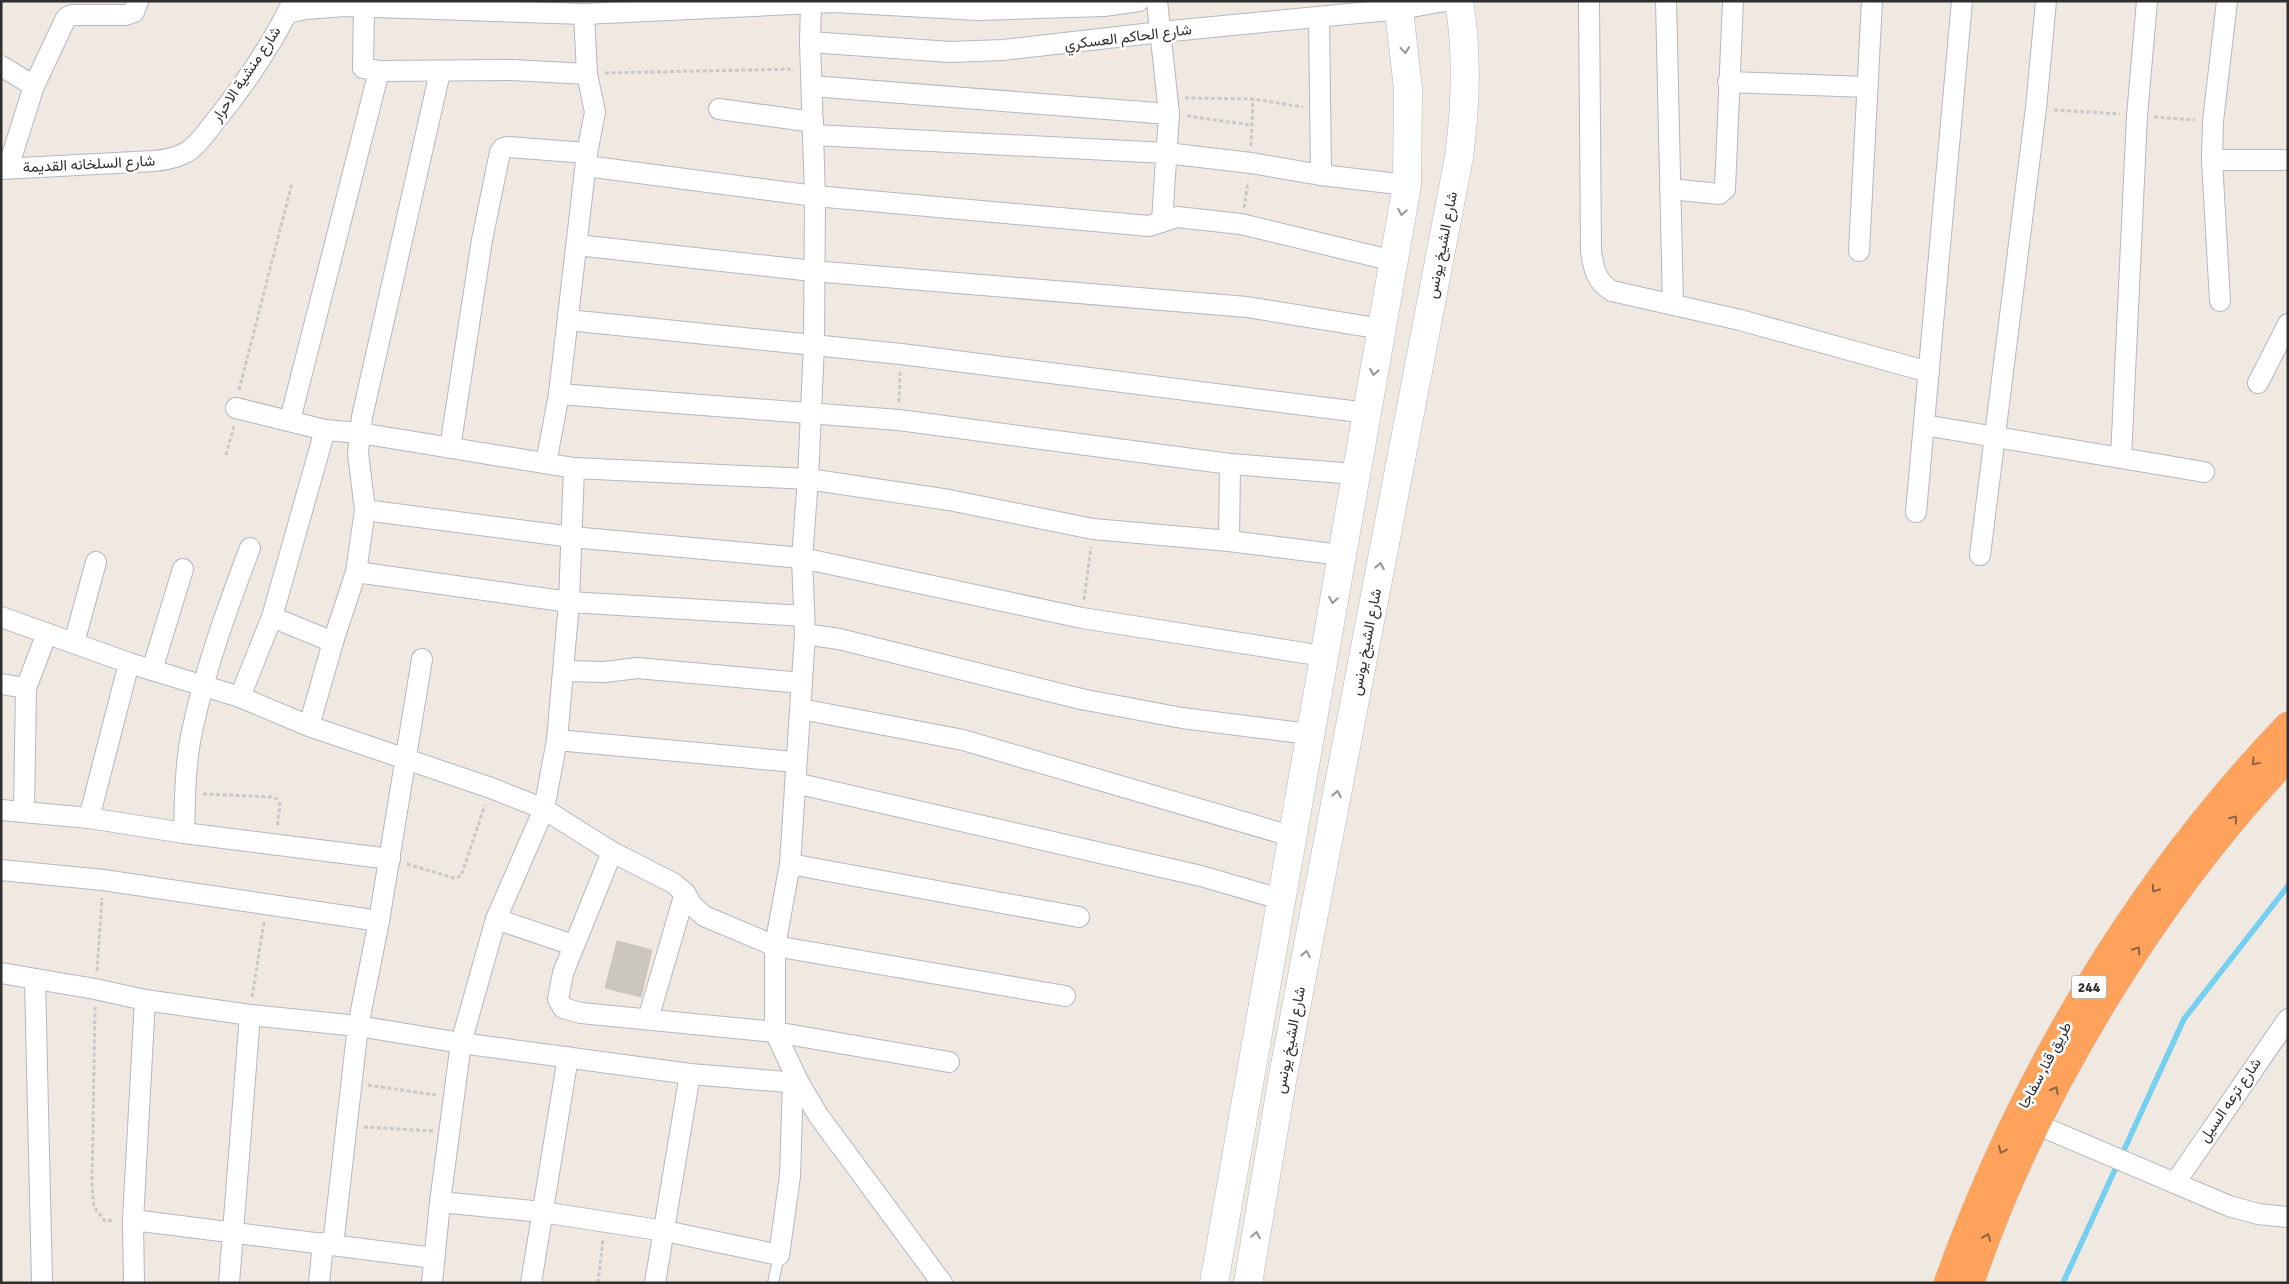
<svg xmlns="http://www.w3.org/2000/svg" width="2289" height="1284" font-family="Signika,Vazirmatn,sans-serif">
<rect width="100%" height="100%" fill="#efe9e1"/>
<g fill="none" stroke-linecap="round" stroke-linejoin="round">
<polyline stroke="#75cff0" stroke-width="5.5" points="2063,1283 2184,1019 2288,886"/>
</g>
<polygon fill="#cbc7bf" stroke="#cbc5ba" points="617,941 652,950 641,997 605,988"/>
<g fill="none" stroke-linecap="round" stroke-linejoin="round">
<defs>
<polyline id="lane" points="773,1283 779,1255"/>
<g id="street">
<polyline points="1157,1 1169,114 1162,222"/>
<path d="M1589,1L1591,252C1594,270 1596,281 1612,291L1740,320L1929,372"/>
<polyline points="1666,1 1673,305"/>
<polyline points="811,3 810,42 815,196 814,344 808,479 802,558 805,634 790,864 775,946 775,1032 799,1083 818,1115 942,1283"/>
<polyline points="364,7 363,68 379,71 512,70 587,74"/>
<polyline points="287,13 306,9 345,6 584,14 835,2 979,10 1104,6 1139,1"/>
<polyline points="1319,17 1321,175"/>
<polyline points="810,42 950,52 1003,50 1161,32 1400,9 1445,1"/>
<polyline points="1,66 34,86"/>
<polyline points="1728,82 1867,87"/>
<polyline points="812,86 1169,114"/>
<polyline points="719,109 813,122"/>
<polyline points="814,135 1166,153 1251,163 1321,175 1407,185"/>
<polyline points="2212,160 2288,160"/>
<polyline points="586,166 815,196 1149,226 1177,217 1241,224 1394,261"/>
<polyline points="8,168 34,86 66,18 72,15 126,15 134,12 138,1"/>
<path d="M1,169L154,161C165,160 177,158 187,152C198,145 205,134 213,124C243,87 272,45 293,1"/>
<polyline points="1670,189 1719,194 1725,189 1733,1"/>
<polyline points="577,245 813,271 1247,307 1382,329"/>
<polyline points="1859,251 1872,1"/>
<polyline points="2220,301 2212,160 2213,121 2227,1"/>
<polyline points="568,320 901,354 1367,413"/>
<polyline points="2258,383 2288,324"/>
<polyline points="559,394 899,420 1230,464 1356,474"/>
<polyline points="236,408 325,430 360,433 574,468 808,479 949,500 1093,529 1229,541 1341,555"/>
<polyline points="290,420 379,71"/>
<polyline points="1924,425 2204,472"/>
<polyline points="450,448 482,240 500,152 503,148 508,147 587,153"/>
<polyline points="2121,458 2137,116 2147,1"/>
<polyline points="546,463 559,394 587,153 595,112 587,74 584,14"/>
<polyline points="365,510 572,537 802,558 1082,618 1323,656"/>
<polyline points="1916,512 1962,1"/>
<polyline points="1229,541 1230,464"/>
<polyline points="1980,555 2036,108 2046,1"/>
<polyline points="356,572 569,602 804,616"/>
<polyline points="1,617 129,663 240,697 309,726 491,788 544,809 612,852 673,883 685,893 692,905 704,916 775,946 1065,996"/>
<polyline points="272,617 333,642"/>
<polyline points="805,634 839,639 1081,699 1182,718 1309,734"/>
<polyline points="74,643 96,562"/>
<polyline points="152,670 183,569"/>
<polyline points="564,671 605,672 637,668 802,683"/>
<polyline points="1,684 26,688"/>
<polyline points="240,697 272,617 325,430"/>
<polyline points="801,709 963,740 1291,836"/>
<polyline points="309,726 333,642 356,572 365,510 358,453 362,417 440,72"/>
<polyline points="557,740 795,762"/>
<polyline points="795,783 1201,876 1280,899"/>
<polyline points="1,810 89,818 184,833 390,859"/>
<polyline points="24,811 26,688 47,633"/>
<polyline points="89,818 129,663"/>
<path d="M184,833C185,798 185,761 193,727C206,666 228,606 250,548"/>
<polyline points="612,852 563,973 558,999 563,1008 581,1013 775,1032 949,1062"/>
<polyline points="790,864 1079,917"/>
<polyline points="1,870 103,880 379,921"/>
<polyline points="496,919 573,945"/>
<polyline points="1,973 95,989 145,1000 250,1015 358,1026 461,1043 690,1074 799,1083"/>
<polyline points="35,979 42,1283"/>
<polyline points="648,1019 685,893"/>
<polyline points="2024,1119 2229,1206 2258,1214 2288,1217"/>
<polyline points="2175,1183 2288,1019"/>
<polyline points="440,1202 542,1212 665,1231 779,1255 790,1176 793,1082"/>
<polyline points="133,1220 434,1258"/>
<polyline points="333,1245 358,1026 379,921 422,659"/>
<polyline points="134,1283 133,1220 145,1000"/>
<polyline points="229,1283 250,1015"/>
<polyline points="319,1283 323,1243"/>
<polyline points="432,1283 440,1202 461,1043 496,919 544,809 557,740 569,602 574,468"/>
<polyline points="531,1283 568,1057"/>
<polyline points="655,1283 690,1074"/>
</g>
<g id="secondary">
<polyline points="1214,1283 1407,185 1408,89 1398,1"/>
<path d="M1248,1283L1282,1081L1459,157C1466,104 1468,54 1459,1"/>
</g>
<g id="highway">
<path d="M1948,1283C2021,1079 2138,882 2288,726"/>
<path d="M1970,1283C2032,1098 2154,898 2288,757"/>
</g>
</defs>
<use href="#lane" stroke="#b4b7c1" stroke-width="12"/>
<use href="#street" stroke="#b4b7c1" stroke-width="22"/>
<use href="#secondary" stroke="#b4b7c1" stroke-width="29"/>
<use href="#highway" stroke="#c9c9c9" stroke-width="29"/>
<g stroke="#c9c9c9" stroke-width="3" stroke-dasharray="4 2.5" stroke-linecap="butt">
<polyline points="605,73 794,69"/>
<polyline points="1185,98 1253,99 1303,107"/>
<polyline points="2054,110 2120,114"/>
<polyline points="1187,116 1251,125"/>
<polyline points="2154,117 2195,120"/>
<polyline points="1251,146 1253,99"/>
<polyline points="1244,208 1248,182"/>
<polyline points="239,390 292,183"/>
<polyline points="899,402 900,371"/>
<polyline points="226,455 234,426"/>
<polyline points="1084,600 1091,547"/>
<polyline points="203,794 273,797 277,799 280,805 277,827"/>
<polyline points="407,864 454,878 461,876 485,805"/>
<polyline points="97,971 102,898"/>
<polyline points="252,997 264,922"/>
<polyline points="95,1007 92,1185 94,1207 105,1221 114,1220"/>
<polyline points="368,1085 436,1095"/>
<polyline points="364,1127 433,1131"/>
<polyline points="598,1283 603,1240"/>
</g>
<use href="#lane" stroke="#fff" stroke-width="10"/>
<use href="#street" stroke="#fff" stroke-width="20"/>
<use href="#secondary" stroke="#fff" stroke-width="28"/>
<use href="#highway" stroke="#ffa35c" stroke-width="28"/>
</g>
<defs><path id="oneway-chevron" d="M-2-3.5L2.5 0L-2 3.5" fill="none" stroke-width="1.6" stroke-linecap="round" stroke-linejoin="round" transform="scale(1.25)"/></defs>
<g stroke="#969696">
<use href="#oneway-chevron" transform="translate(1405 50) rotate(85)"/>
<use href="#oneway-chevron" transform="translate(1402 212) rotate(99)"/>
<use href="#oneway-chevron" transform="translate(1374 372) rotate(100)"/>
<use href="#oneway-chevron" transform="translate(1380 566) rotate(-79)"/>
<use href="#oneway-chevron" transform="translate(1333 600) rotate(100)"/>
<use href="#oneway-chevron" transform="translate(1337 794) rotate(-79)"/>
<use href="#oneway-chevron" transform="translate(1306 954) rotate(-79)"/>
<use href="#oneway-chevron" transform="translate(1256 1235) rotate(-81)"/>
</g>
<g stroke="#8c6343">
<use href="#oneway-chevron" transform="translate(2255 762) rotate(132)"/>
<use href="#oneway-chevron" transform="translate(2234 819) rotate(-51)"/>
<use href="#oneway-chevron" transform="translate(2155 889) rotate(126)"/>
<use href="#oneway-chevron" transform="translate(2137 950) rotate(-57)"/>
<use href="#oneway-chevron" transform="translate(2055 1090) rotate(-62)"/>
<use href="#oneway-chevron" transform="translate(2002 1150) rotate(115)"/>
<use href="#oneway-chevron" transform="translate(1987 1237) rotate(-69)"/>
</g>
<g text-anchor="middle" stroke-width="5" stroke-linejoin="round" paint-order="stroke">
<rect fill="#fff" stroke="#6d6d6d" stroke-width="1" x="2071.5" y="975.5" width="35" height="23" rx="4"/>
<g font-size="14" font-weight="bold" fill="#2e2e2e">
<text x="2089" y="992">244</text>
</g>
<g font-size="15" fill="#2e2e2e" stroke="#fff">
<text transform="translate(1128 37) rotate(-7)" y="5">شارع الحاكم العسكري</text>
<text transform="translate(246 74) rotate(-56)" y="5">شارع منشية الاحرار</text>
<text transform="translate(89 164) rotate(-3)" y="5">شارع السلخانه القديمة</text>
<text transform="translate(1442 245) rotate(-79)" y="5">شارع الشيخ يونس</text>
<text transform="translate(1366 642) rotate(-79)" y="5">شارع الشيخ يونس</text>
<text transform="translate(1290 1040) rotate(-79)" y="5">شارع الشيخ يونس</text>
<text transform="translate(2045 1065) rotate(-62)" y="5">طريق قنا, سفاجا</text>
<text transform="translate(2230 1100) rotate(-56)" y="5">شارع ترعه السيل</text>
</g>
</g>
<rect width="2289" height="1284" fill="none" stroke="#2e2e2e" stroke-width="5"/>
</svg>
